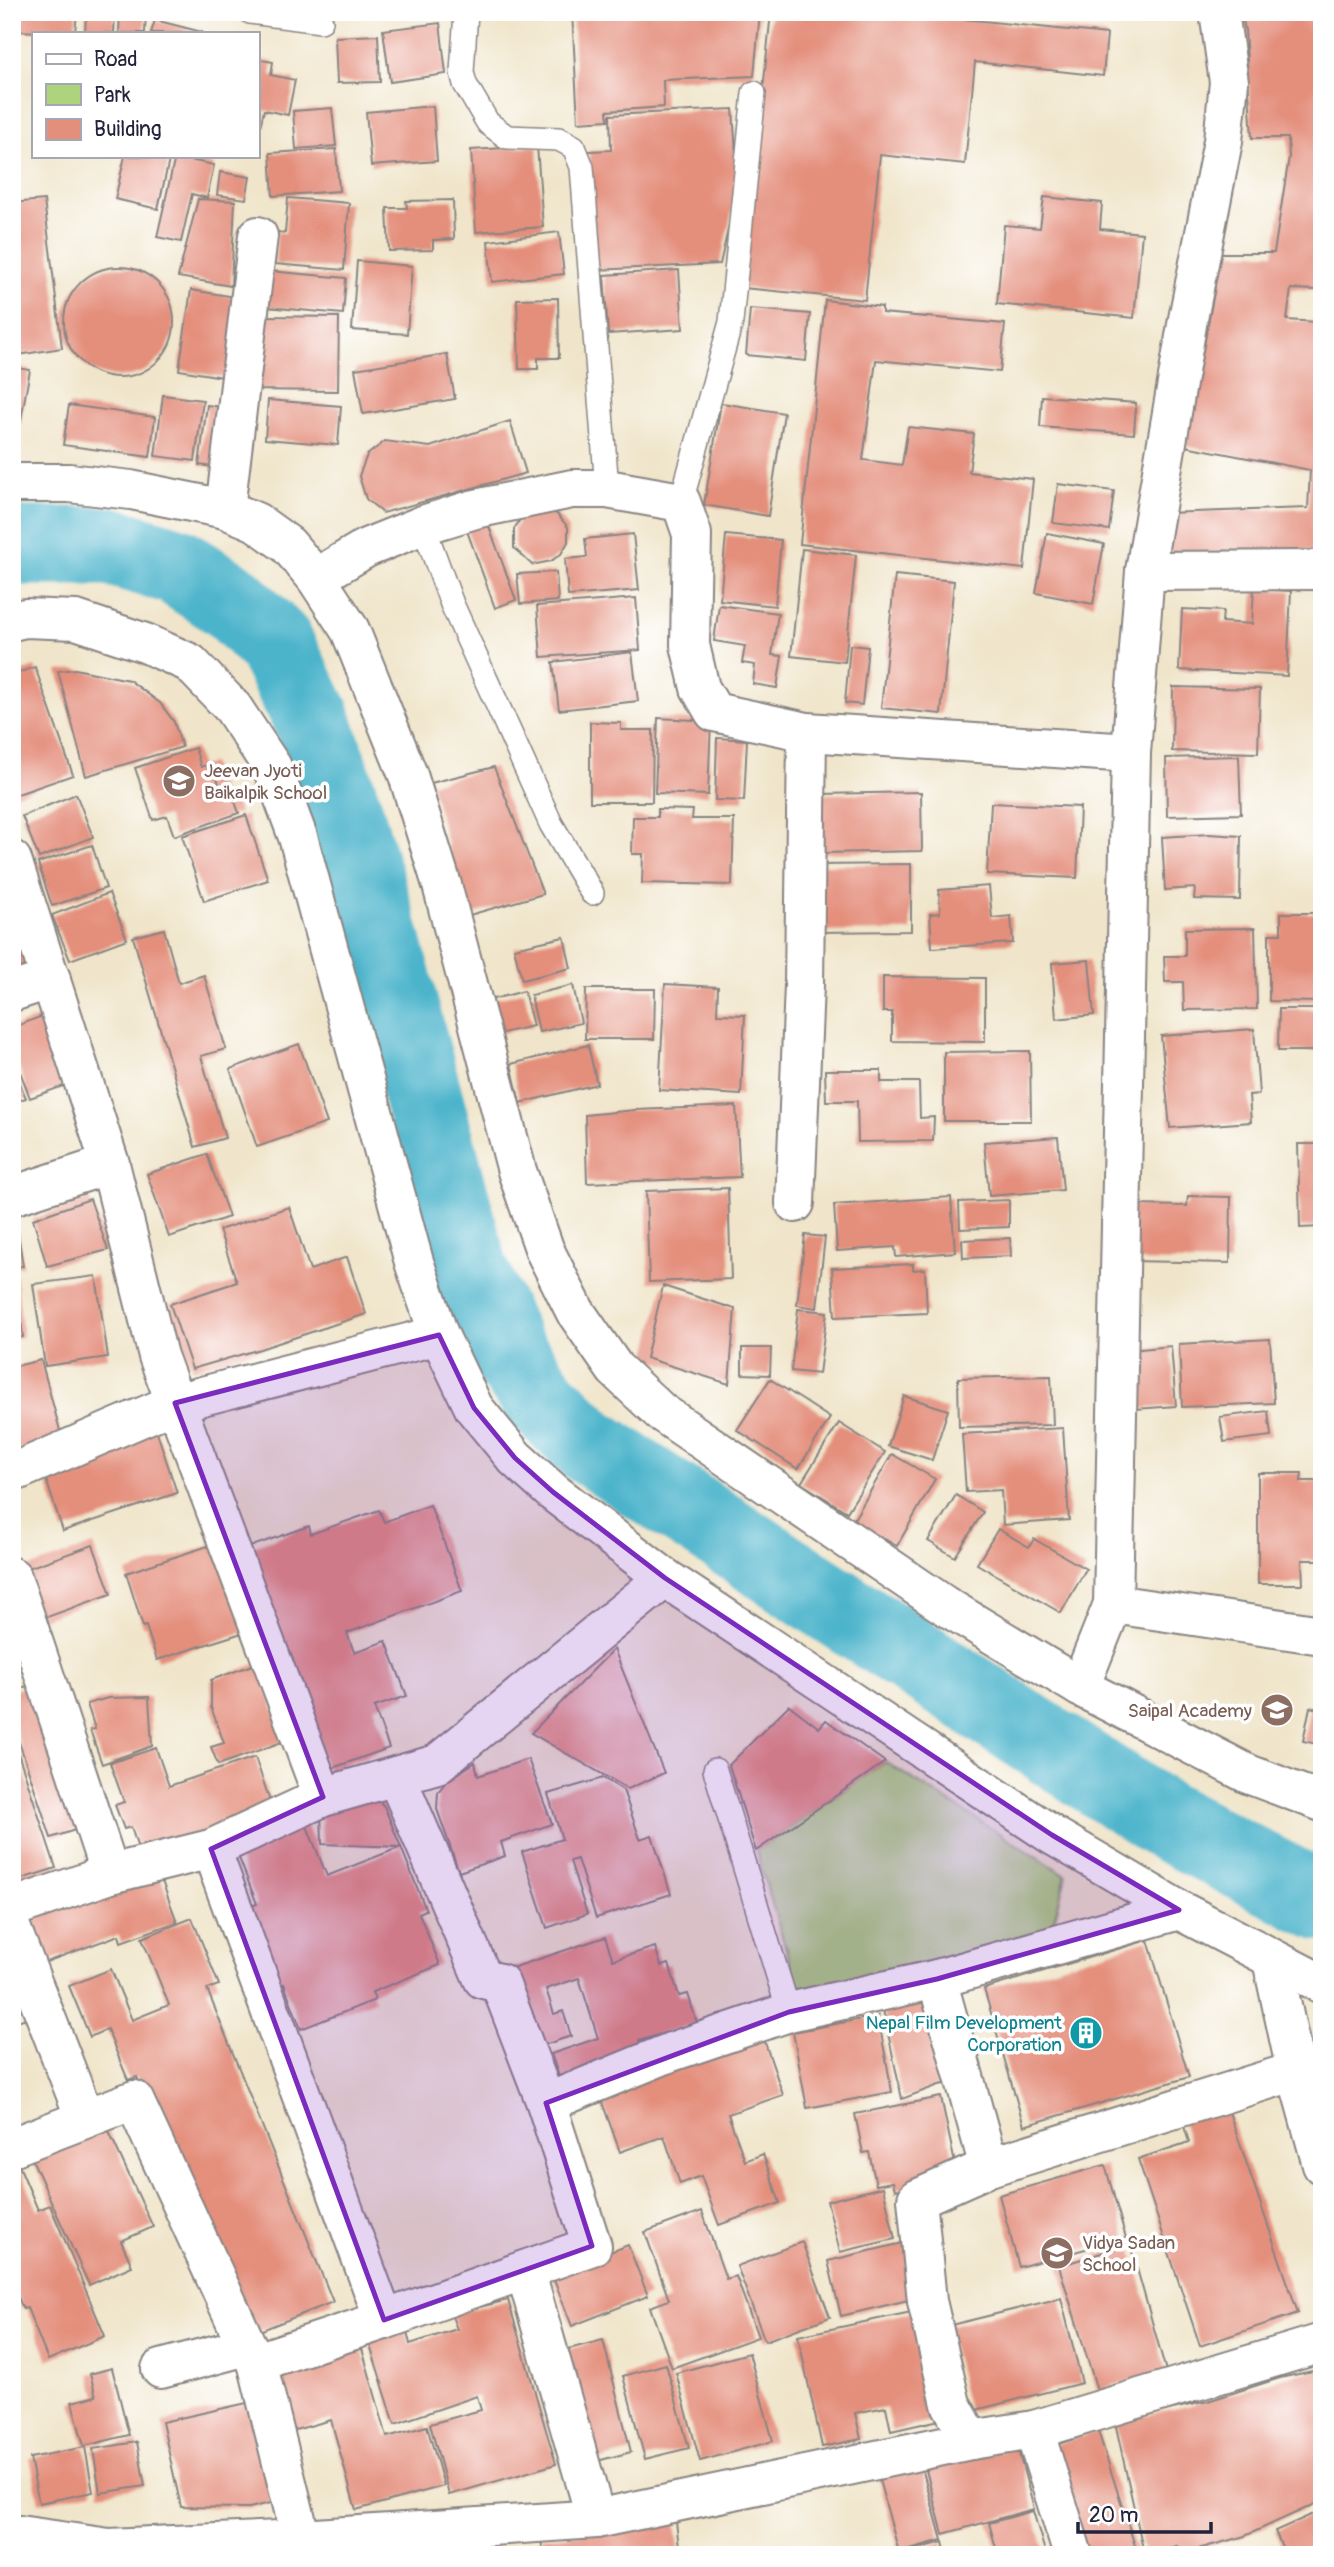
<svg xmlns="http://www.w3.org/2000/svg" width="1334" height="2567" font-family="Pangolin,sans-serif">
<rect width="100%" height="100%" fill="#fff"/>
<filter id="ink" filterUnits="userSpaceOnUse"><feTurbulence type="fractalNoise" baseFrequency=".0143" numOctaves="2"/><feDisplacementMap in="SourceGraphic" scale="14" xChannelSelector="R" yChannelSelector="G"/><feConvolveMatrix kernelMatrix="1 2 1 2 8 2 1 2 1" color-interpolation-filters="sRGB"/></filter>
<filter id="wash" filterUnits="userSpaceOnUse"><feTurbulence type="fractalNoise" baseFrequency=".00686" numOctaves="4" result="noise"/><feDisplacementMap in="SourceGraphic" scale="28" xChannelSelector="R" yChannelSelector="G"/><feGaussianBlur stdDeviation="1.57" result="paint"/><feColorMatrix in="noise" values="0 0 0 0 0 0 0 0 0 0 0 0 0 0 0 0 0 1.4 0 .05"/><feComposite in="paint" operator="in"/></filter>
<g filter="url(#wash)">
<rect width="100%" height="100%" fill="#f0e5ca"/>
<polygon fill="#add37d" stroke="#687a5c" stroke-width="2" points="885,1762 1066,1875 1052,1928 809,1996 799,1992 756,1851"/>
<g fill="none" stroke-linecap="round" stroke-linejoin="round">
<polyline stroke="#4cb4cb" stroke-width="79" points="12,546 109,546 176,566 232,602 274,643 311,717 345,816 380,934 469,1270 505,1349 542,1400 587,1444 1165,1821 1322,1902"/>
</g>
<g id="blocks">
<g fill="#e48e7c" fill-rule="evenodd">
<polygon points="12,12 77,12 75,33 12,31"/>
<polygon points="86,12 115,12 114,33 85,33"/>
<polygon points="120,12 146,12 145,33 119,33"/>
<polygon points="572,12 760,12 754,76 663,80 664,107 607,111 608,120 578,122"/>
<polygon points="771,12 896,12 1107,34 1103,76 975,62 965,164 880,155 865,300 743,288"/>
<path d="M1241,12H1322V551L1165,553L1166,513L1308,508L1310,470L1185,446L1215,287L1214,253H1274L1289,157L1288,138H1252L1245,30ZM1291,289L1318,290L1317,322L1287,320Z"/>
<polygon points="155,20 202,32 202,33 151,33"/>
<polygon points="440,23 446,74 390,82 383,30"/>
<polygon points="378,35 380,82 337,83 335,37"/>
<polygon points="257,59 273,62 271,75 295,80 288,115 264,110 258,135"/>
<polygon points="433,106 437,161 371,166 366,112"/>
<polygon points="332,108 336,146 296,149 293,111"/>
<polygon points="733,109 738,186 720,264 595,270 589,151 611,150 610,115"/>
<polygon points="537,146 543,227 476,232 471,150"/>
<polygon points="336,149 339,191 273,196 270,153"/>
<polygon points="125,156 170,156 158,209 115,199"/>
<polygon points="175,157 214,165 207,198 192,194 181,242 157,237"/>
<polygon points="220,172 250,177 246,199 217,195"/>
<polygon points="1044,197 1102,203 1100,229 1142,233 1134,318 997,304 1004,225 1040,228"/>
<polygon points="288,198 349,203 344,270 275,264 277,232 285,233"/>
<polygon points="198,199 235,201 231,286 178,277"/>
<polygon points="44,200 62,348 12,356 12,203"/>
<polygon points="453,200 454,239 433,240 433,250 389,251 387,208 407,208 406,201"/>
<polygon points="559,232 564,274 492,282 488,241"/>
<polygon points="357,261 412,266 407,334 352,330"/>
<circle cx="119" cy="322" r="55"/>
<polygon points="679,270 683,329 608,334 604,275"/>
<polygon points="269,271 346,278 343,314 267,307"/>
<polygon points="191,290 242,298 229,378 179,370"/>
<polygon points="558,298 559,358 538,358 538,369 519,369 517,299"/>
<polygon points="825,300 882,307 882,313 1005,324 1000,372 876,360 863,460 902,465 908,427 974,434 969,472 1033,479 1024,569 800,544"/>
<polygon points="750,309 810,314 806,361 746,355"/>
<polygon points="264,316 339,317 338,391 246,390 247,351 264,351"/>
<polygon points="447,354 455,399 363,414 355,369"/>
<polygon points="12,367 30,370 20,425 12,424"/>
<polygon points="163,395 203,400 195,461 155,456"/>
<polygon points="1042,396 1136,403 1134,434 1040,427"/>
<polygon points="268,400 341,406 338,445 265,439"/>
<polygon points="721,403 784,413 768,516 704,505"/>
<polygon points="69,405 155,417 150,457 63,445"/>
<polygon points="207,405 234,409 226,469 199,465"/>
<polygon points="510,421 526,473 383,513 366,499 359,476 367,455 385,441 430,447"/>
<polygon points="1058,484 1114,491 1109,530 1053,523"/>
<polygon points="543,508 557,514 568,527 568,542 561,554 551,561 532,565 514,548 514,529 525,512"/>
<polygon points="487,521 516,600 495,608 466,528"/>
<polygon points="1047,533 1104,544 1093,604 1036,593"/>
<polygon points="633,534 639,590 568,596 565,559 587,557 585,539"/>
<polygon points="726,535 781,540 775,606 720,600"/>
<polygon points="802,549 856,555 845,662 791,656"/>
<polygon points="556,572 558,601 520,604 517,574"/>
<polygon points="895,575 954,581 941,714 881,708"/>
<polygon points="1254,589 1291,591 1287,676 1179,670 1182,609 1223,611 1222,622 1252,624"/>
<polygon points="636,598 640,650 541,657 537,606"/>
<polygon points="719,605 778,613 772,655 782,656 777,688 753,684 755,665 742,663 745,646 714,641"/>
<polygon points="850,645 868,647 862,705 845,703"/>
<polygon points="632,652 638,701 559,710 553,662"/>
<polygon points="35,667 73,775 12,796 12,675"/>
<polygon points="75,669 129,680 160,703 174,722 182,747 86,776 58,671"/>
<polygon points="1173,687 1260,689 1258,753 1172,751"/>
<polygon points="658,718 711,721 708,795 655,793"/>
<polygon points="590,722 621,723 621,730 653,730 652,802 590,802"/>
<polygon points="717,738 747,740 744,801 715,800"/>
<polygon points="195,748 201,767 212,763 223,796 232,793 239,813 174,836 167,816 153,820 135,768"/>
<polygon points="1239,756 1241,814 1167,816 1166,758"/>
<polygon points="494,767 543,894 466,916 431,783"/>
<polygon points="921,792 922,851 822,853 820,794"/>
<polygon points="76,794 93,837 39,858 22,816"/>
<polygon points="991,803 1080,807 1077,878 987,874"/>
<polygon points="658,809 693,810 692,819 734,819 732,885 642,883 643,854 632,854 633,817 658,817"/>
<polygon points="246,815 268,880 204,901 182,836"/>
<polygon points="1209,834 1241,836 1240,900 1194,899 1195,888 1165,890 1162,837"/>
<polygon points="92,845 106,888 52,906 38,863"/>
<polygon points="911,864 911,931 816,932 816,865"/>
<polygon points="989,886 992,918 1011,916 1013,943 932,948 930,914 940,913 939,890"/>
<polygon points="109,893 127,939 70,960 52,915"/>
<polygon points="1281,913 1322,913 1322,1002 1269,1001 1269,934 1281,934"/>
<polygon points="1255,928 1257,1009 1184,1010 1183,982 1165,982 1164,956 1185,956 1185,929"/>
<polygon points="164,929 179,983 204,975 226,1049 201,1056 225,1138 195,1147 133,937"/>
<polygon points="25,933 38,972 12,981 12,938"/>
<polygon points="564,937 571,968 522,980 514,948"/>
<polygon points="1089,960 1094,1015 1056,1019 1052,963"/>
<polygon points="883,977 985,978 985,1042 892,1041 892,1012 883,1012"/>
<polygon points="665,984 718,987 717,1014 745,1015 741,1095 659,1090"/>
<polygon points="573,985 581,1023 539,1032 531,995"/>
<polygon points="586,989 655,989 654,1039 585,1039"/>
<polygon points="524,991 533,1026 498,1034 490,1000"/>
<polygon points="1279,1009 1320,1009 1320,1051 1278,1051"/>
<polygon points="47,1014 72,1083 30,1098 12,1050 12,1028"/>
<polygon points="1254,1029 1259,1094 1249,1095 1251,1122 1170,1128 1161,1036"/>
<polygon points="299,1044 327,1123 257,1147 230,1069"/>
<polygon points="588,1045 597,1084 520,1103 511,1064"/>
<polygon points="1030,1051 1031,1121 944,1121 944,1052"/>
<polygon points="12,1065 26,1098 12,1103"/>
<polygon points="825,1070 881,1070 881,1082 919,1082 920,1118 934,1117 933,1141 858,1142 857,1101 826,1101"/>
<polygon points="736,1106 740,1177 587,1183 585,1115 635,1110"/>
<polygon points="1058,1137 1063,1190 989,1196 984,1142"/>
<polygon points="1298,1144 1322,1144 1322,1227 1300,1228"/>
<polygon points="207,1154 229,1217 169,1237 147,1174"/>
<polygon points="728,1188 731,1279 649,1282 646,1191"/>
<polygon points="1188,1196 1231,1197 1230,1263 1130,1261 1131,1205 1187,1206"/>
<polygon points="951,1197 955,1252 896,1257 895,1247 837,1251 834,1205"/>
<polygon points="90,1199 108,1250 47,1266 33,1219"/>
<polygon points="1009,1200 1009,1227 960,1229 959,1202"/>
<polygon points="289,1207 310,1270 347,1257 366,1314 260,1349 192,1369 170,1304 237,1282 219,1230"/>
<polygon points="15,1212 23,1266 12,1267 12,1213"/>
<polygon points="805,1235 825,1237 817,1308 797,1305"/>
<polygon points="1010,1238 1011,1256 963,1258 962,1240"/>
<polygon points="913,1264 913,1270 925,1269 927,1313 835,1317 832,1268"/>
<polygon points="16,1275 23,1337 12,1338 12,1276"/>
<polygon points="96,1276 108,1357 45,1366 33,1284"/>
<polygon points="663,1286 735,1309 729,1384 646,1358"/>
<polygon points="798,1309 827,1312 819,1374 791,1371"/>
<polygon points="1270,1339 1274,1403 1182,1407 1179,1344"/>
<polygon points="1171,1346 1176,1406 1136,1409 1131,1350"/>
<polygon points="742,1348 771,1348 770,1375 742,1374"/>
<polygon points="41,1360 62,1438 12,1452 12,1367"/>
<polygon points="1051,1376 1053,1425 959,1427 958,1378"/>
<polygon points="770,1379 830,1418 798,1469 737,1430"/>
<polygon points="904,1396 948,1410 932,1460 888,1446"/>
<polygon points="1268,1411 1271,1436 1224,1442 1220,1417"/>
<polygon points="839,1423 885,1452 847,1512 801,1483"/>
<polygon points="155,1426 177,1493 63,1531 41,1464"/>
<polygon points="1063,1428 1069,1520 1003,1525 1001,1490 966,1492 962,1434"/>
<polygon points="892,1454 935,1479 897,1546 853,1521"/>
<polygon points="1258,1473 1302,1473 1301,1481 1322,1481 1322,1560 1302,1560 1303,1584 1258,1584"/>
<polygon points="956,1495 983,1512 955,1557 928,1541"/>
<polygon points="430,1505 462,1591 347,1633 354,1652 386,1641 407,1696 374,1707 389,1748 327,1770 244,1549 309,1526 311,1534 379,1510 384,1522"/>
<polygon points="998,1529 1029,1547 1034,1539 1086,1569 1061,1613 977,1564"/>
<polygon points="217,1543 245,1632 157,1660 146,1626 143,1627 126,1573"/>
<polygon points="93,1545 111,1594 39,1620 22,1570"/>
<polygon points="614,1649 664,1773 628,1789 531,1733"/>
<polygon points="258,1663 285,1741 218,1765 211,1747 224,1743 211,1707 211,1680"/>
<polygon points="36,1683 84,1827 51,1838 12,1721 12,1691"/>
<polygon points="149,1697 152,1746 102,1764 90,1730 95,1729 87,1704 108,1698"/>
<polygon points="789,1705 819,1728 826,1720 885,1762 756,1851 729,1765"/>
<polygon points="1310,1707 1322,1710 1322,1745 1303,1741"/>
<polygon points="12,1735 56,1868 12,1882"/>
<polygon points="156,1748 169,1786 255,1757 273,1810 140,1855 131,1827 124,1829 115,1805 124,1802 110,1763"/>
<polygon points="528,1759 552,1824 501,1842 505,1856 459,1872 437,1809 438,1792 445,1783 475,1762 478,1776"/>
<polygon points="603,1778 623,1790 640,1839 652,1835 671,1894 596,1918 577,1859 570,1861 587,1914 547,1928 522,1852 562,1839 548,1794"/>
<polygon points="367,1790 384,1806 401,1847 426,1910 419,1913 440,1965 372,1992 375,2000 301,2029 284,1984 275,1987 244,1909 257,1904 234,1845 304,1819 327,1876 401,1847 322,1844 321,1810"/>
<polygon points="159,1873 177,1922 121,1942 119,1935 38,1965 19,1914"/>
<polygon points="192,1918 219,1985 207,1989 333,2302 252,2334 137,2077 128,2080 107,2029 90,2037 69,1986 111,1969 132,2020 169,2005 142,1938"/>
<polygon points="605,1937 613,1960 655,1947 661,1966 669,1964 679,1996 688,1994 697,2023 639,2041 644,2054 561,2082 551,2054 598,2038 579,1978 546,1989 554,2014 563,2011 571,2036 529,2050 503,1971"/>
<polygon points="1148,1940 1189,2077 1024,2126 984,1989"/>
<polygon points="12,1980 26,2018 12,2023"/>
<polygon points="933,1996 949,2083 939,2085 902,2099 882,2005"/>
<polygon points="878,2016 892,2092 807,2108 793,2032"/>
<polygon points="761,2031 783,2095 728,2114 745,2161 763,2154 780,2203 719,2225 701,2176 680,2184 664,2136 620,2152 597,2088"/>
<polygon points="941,2097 958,2178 895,2190 893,2182 876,2185 869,2152 863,2153 855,2114"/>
<polygon points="1227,2106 1298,2313 1200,2346 1138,2159 1189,2142 1182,2120"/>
<polygon points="105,2123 153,2227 121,2241 132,2266 89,2285 31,2157"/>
<polygon points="18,2163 38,2210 50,2205 105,2336 48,2360 27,2308 23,2309 12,2283 12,2165"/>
<polygon points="1105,2165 1126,2238 1019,2267 999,2195"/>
<polygon points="883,2187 895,2239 840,2252 827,2201"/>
<polygon points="702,2211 726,2279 736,2276 758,2337 672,2368 650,2307 669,2300 645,2232"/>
<polygon points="802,2242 830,2317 765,2341 737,2266"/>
<polygon points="907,2242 921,2297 841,2316 828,2261"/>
<polygon points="1130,2244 1166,2371 1097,2390 1059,2266"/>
<polygon points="628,2245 648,2296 572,2326 552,2275"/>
<polygon points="1061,2298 1082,2383 968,2412 947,2326"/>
<polygon points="508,2300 556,2464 449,2495 430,2424 481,2410 477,2396 395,2424 368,2339 406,2327 410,2344 457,2329 451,2314"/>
<polygon points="921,2310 944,2419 891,2431 886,2407 855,2413 861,2439 822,2447 798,2336"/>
<polygon points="359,2338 387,2437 427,2426 444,2486 356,2510 331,2420 288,2432 269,2363"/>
<polygon points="603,2340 631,2452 586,2464 557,2352"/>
<polygon points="749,2353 773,2441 700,2461 676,2373"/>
<polygon points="666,2364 689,2448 645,2459 623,2376"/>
<polygon points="112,2368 129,2435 84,2446 72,2402 96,2396 90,2374"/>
<polygon points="1322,2369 1322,2501 1245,2536 1180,2554 1177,2546 1144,2553 1115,2422 1208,2401 1280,2378"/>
<polygon points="256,2401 280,2501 249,2508 181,2507 162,2422"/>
<polygon points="1098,2431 1138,2555 1084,2555 1049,2447"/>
<polygon points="137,2442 145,2486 100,2493 93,2449"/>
<polygon points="1017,2446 1034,2509 943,2534 926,2470"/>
<polygon points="85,2447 93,2492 39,2503 30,2458"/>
<polygon points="922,2468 942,2540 899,2552 879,2480"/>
<polygon points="1322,2510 1322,2555 1285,2555 1275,2531"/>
<polygon points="1033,2511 1046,2555 998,2555 989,2523"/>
<polygon points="676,2522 680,2555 543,2555 541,2538"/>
<polygon points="494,2539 496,2555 437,2555 437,2546"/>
<polygon points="943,2542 946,2555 906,2555 905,2552"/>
</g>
</g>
</g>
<g filter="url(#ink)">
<use href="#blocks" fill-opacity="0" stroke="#898482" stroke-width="2"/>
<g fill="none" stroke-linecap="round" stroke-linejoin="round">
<defs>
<g id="service">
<polyline points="250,12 321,21"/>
<polyline points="466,12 462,72 465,84 488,123 507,137 559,139 574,147 582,167 607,489"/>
<polyline points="681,502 731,322 754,93"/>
<polyline points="423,525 452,604 551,824 592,893"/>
<polyline points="715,1770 789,2012"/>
</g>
<g id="minor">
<polyline points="225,509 258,236"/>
<polyline points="1145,571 1322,570"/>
<polyline points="316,578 366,548 423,525 475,509 572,489 607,489 681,502 692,534 690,645 700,688 714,712 807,732 1131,753"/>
<polyline points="12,621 25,618 76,620 145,643 190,663 233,708 272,767 298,837 414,1262 439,1335 474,1408 515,1458 553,1492 665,1578 1052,1835 1179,1910 1322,1984"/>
<polyline points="12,860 110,1164 158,1356 323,1797"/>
<polyline points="12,992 51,979"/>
<polyline points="12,1196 110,1164"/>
<polyline points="795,1203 804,985 807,732"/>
<polyline points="12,1473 175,1403 439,1335"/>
<polyline points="12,1577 110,1874"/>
<polyline points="1113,1604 1322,1635"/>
<polyline points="1080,1687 1113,1604 1131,753 1145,571 1188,319 1223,141 1229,82 1219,12"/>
<polyline points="211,1849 384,2320"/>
<polyline points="12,1908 110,1874 211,1849 323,1797 437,1764 665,1578"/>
<polyline points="12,1930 85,2118"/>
<polyline points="1272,1960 1296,2071 1322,2165"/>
<polyline points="937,1979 989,2167"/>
<polyline points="546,2103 671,2052 789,2012 937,1979 1179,1910"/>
<polyline points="12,2147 134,2100 247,2346 161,2369"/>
<polyline points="525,2270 596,2519"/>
<polyline points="247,2346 257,2362 384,2320 592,2246 546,2103 500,1983 483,1979 396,1776"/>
<polyline points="257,2362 301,2539"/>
<polyline points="1034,2430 1073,2555"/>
<polyline points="971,2440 951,2404 927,2301 917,2199 989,2167 1296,2071"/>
</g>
<g id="tertiary">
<polyline points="12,483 69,483 131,490 225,509 256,522 288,545 316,578 350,630 408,775 442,885 517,1171 545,1251 575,1311 615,1369 661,1412 944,1605 1080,1687 1248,1774 1322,1802"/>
<polyline points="12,2534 109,2548 301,2539 596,2519 971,2440 1034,2430 1322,2343"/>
</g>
</defs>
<use href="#service" stroke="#898482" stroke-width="26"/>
<use href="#minor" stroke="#898482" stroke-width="42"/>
<use href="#tertiary" stroke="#898482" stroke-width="42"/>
<use href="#service" stroke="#fff" stroke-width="23"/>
<use href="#minor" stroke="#fff" stroke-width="38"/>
<use href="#tertiary" stroke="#fff" stroke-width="38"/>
</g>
</g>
<path fill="#7b2cbf" fill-opacity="0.2" stroke="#7b2cbf" stroke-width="5" stroke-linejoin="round" d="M439,1335L474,1408L515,1458L553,1492L665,1578L1052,1835L1179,1910L937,1979L789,2012L546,2103L592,2246L384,2320L211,1849L323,1797L175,1403Z"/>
<defs>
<symbol id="school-disc" viewBox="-11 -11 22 22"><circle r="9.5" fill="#8d6e63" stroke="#fff"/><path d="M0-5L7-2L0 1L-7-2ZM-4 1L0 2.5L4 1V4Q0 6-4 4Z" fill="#fff"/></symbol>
<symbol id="building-disc" viewBox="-11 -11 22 22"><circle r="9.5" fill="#0f9aa8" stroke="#fff"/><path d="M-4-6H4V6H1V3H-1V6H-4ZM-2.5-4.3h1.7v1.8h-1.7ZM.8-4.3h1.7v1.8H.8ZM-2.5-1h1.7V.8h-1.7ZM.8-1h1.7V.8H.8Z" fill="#fff"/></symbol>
</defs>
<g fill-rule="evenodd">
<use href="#school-disc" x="160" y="762" width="38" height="38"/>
<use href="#school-disc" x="1258" y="1691" width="38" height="38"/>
<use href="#building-disc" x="1067" y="2014" width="38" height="38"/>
<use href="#school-disc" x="1038" y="2234" width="38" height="38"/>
</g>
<g text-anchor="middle" stroke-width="7" stroke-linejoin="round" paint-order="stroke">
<g font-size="19" fill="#785e54" stroke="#fff" text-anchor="start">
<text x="204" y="777">Jeevan Jyoti<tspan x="204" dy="22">Baikalpik School</tspan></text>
<text x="1252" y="1717" text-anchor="end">Saipal Academy</text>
<text x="1082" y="2249">Vidya Sadan<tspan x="1082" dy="22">School</tspan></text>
</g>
<g font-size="19" fill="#0d838f" stroke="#fff" text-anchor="end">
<text x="1062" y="2029">Nepal Film Development<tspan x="1062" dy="22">Corporation</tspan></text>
</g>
</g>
<rect width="1334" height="2567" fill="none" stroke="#fff" stroke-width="42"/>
<rect x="32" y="32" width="228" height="126" fill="#ffffff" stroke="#a7a7b1" stroke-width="2"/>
<rect x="46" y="54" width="35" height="10" fill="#ffffff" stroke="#a7a7b1" stroke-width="2"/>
<text x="94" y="66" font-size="21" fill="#22223b">Road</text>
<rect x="46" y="84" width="35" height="21" fill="#add37d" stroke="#a7a7b1" stroke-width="2"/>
<text x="94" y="102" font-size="21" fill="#22223b">Park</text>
<rect x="46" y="119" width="35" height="21" fill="#e48e7c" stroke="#a7a7b1" stroke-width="2"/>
<text x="94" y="136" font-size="21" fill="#22223b">Building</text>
<path d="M1078 2522v10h133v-10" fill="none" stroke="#22223b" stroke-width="3.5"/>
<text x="1089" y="2522" font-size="21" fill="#22223b" stroke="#ffffff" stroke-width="5" paint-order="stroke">20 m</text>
</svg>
